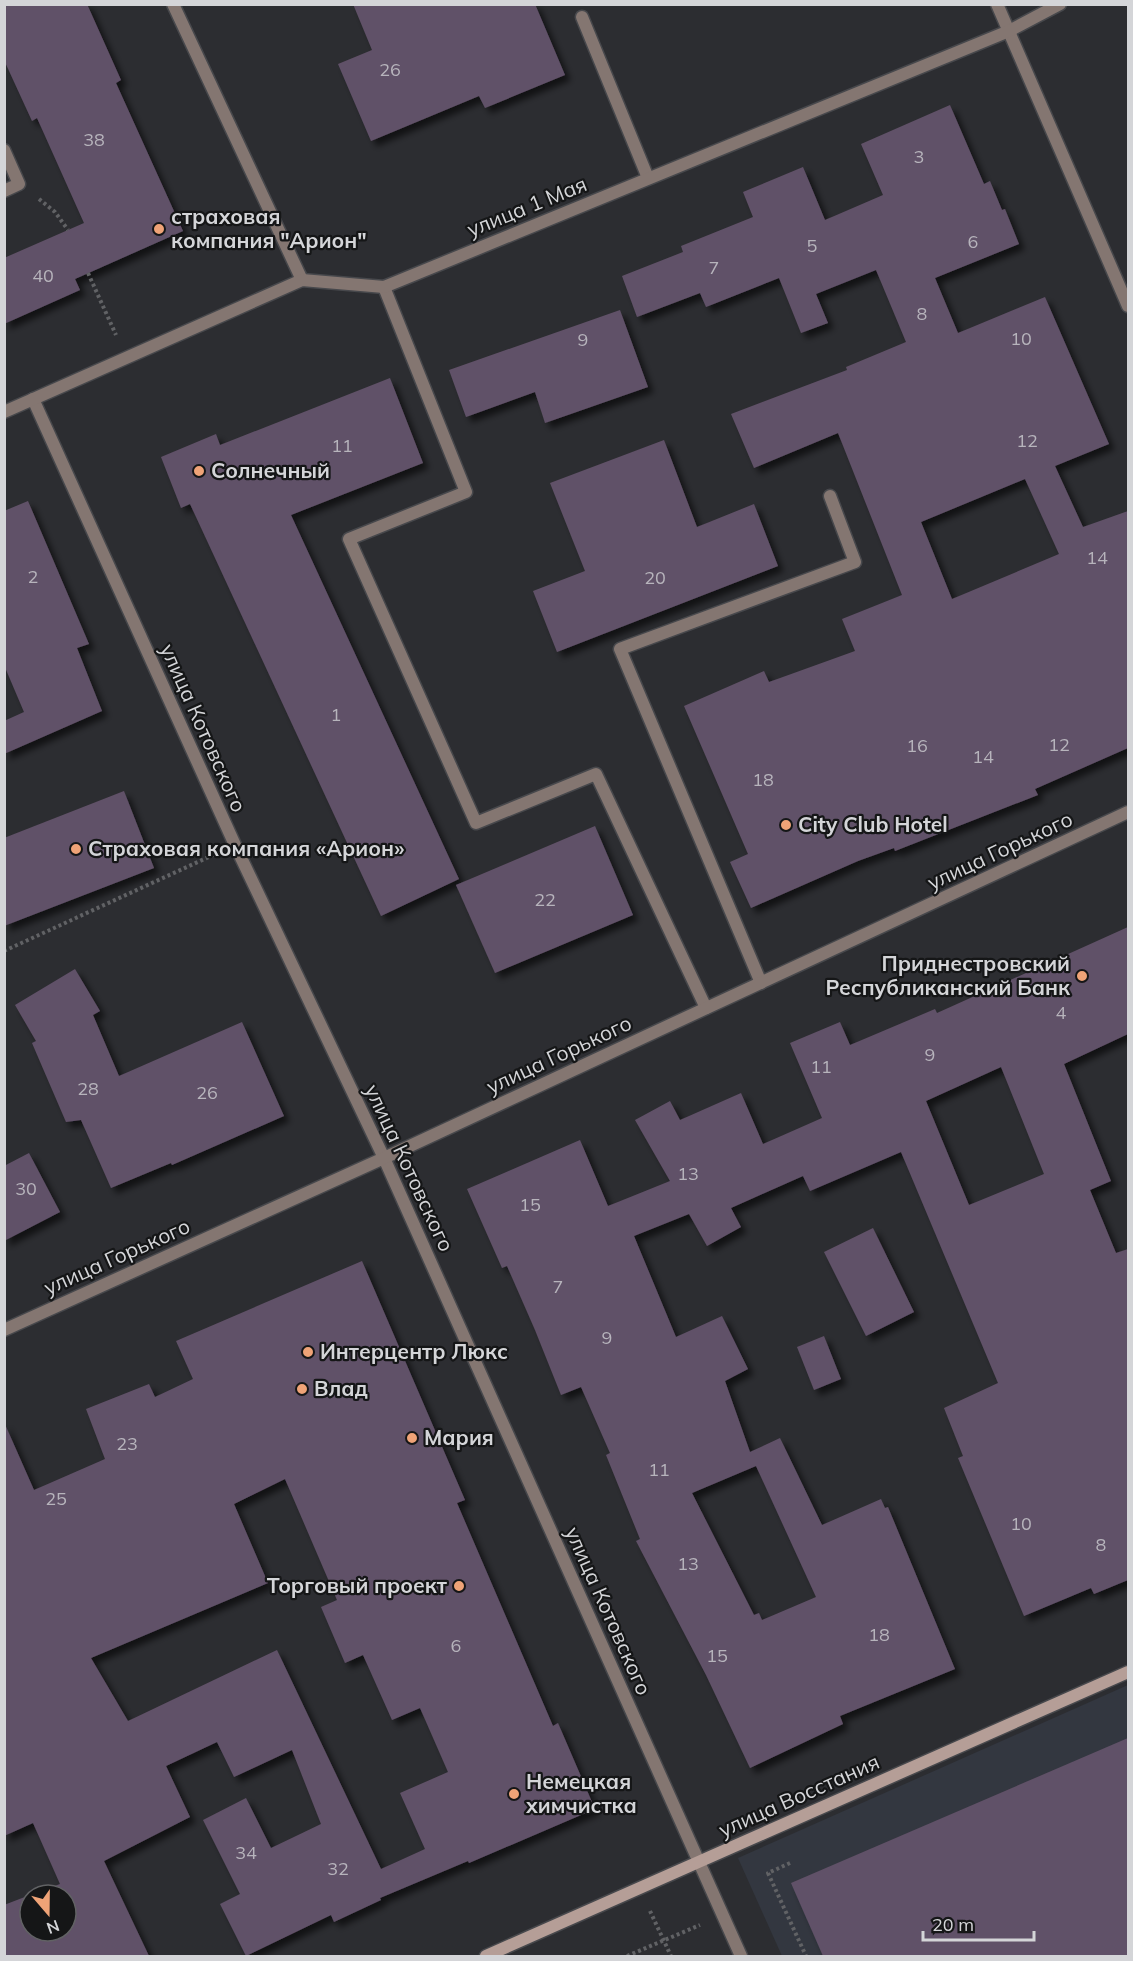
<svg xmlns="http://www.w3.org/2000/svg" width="1133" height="1961" font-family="Mulish,sans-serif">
<defs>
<filter id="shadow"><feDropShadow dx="5.5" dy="5.5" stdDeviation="3" flood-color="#0009"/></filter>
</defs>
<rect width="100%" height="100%" fill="#2c2d31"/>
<polygon fill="#333740" points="1128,1685 1128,1956 782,1956 738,1858"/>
<g fill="#615168" fill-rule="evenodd" filter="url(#shadow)">
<polygon points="4,4 87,4 121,80 116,83 183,231 75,279 80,290 4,324 4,258 84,223 37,118 32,121 4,60"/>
<polygon points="353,4 535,4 565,75 485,108 479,96 371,141 338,64 372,50"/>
<path d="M950,105L984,184L990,181L1002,210L1005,209L1019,244L935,278L958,333L1045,297L1109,444L1055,466L1083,527L1128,511V748L1035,789L1038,795L895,851L894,848L858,861L751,908L730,862L748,854L684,706L764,671L769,682L855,651L842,619L902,595L838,433L754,468L731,414L847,370L846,367L906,342L876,270L816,294L828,323L801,333L779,278L706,307L700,293L637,317L622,276L683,252L681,246L753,217L743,192L803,167L825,220L883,195L861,144ZM1025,479L1059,554L952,599L921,522Z"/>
<polygon points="620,310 648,387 545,423 535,392 466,417 449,370"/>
<polygon points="390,378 423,463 291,515 459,879 381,916 190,504 181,508 161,457 216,434 220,445"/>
<polygon points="664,440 697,527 754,504 778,566 557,652 533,591 585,571 550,483"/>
<polygon points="28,501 89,644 77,648 102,711 4,754 4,721 24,712 4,665 4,511"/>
<polygon points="124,791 154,868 4,926 4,838"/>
<polygon points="595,826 633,915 495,973 456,885"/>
<path d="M1128,927V1034L1064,1064L1111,1181L1090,1190L1116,1253L1128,1249V1580L1094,1594L1091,1588L1024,1616L958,1458L963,1456L944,1408L998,1383L901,1152L810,1191L803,1176L731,1208L741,1227L707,1246L689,1214L634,1236L676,1337L722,1316L748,1369L725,1381L750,1452L780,1438L822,1525L881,1499L885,1508L888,1507L955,1669L840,1716L843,1724L750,1768L706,1675L636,1541L640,1539L606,1455L610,1453L581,1387L561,1395L535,1330L507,1266L502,1268L467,1189L580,1140L608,1206L670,1181L635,1120L670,1101L680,1120L741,1093L763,1144L822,1118L790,1043L840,1022L850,1045L935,1009L937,1013ZM1001,1067L1044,1174L969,1205L926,1101ZM756,1466L816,1597L762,1620L759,1613L754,1615L692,1493Z"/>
<polygon points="75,969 100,1011 93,1015 119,1076 242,1022 284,1116 172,1165 171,1163 111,1188 81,1120 66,1122 32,1043 36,1041 15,1005"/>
<polygon points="29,1153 60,1212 4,1241 4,1166"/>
<polygon points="873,1228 914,1312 866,1336 824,1252"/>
<path d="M362,1261L465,1500L457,1503L553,1726L558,1723L595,1809L469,1863L468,1861L380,1898L381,1900L334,1922L331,1915L246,1956L220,1904L240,1894L203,1820L246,1798L271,1848L321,1824L292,1750L234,1777L217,1742L166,1766L190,1817L104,1861L149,1956H4V1905L30,1895V1931H66V1895H31L60,1884L33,1823L4,1836V1422L34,1490L105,1459L86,1409L149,1384L155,1397L193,1379L176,1341ZM285,1479L337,1600L321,1607L345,1663L363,1655L392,1720L420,1708L448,1772L400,1793L425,1849L381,1869L277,1650L128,1721L91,1658L268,1583L234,1504Z"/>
<polygon points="824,1336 841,1379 814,1390 797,1347"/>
<polygon points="1128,1738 1128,1956 823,1956 791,1883"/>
</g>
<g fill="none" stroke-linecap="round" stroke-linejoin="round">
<defs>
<g id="lane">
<polyline points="173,4 302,280"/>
<polyline points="582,17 648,178"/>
<polyline points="4,150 19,184 4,191"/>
<polyline points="384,287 466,492 349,539 476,823 596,774 706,1008"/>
<polyline points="761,983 620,649 855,562 830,496"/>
</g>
<g id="street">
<polyline points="997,4 1128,306"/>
<polyline points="33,399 235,845 384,1158 741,1956"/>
<polyline points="4,412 302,280 384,287 1009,31 1060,4"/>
<polyline points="4,1330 384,1158 1128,812"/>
</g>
<polyline id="secondary" points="486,1956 1128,1672"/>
</defs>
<use href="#lane" stroke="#47484c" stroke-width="15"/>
<use href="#street" stroke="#47484c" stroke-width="15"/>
<use href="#secondary" stroke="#47484c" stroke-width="15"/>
<g stroke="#616265" stroke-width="4" stroke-dasharray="3 3" stroke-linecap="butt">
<polyline points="39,199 55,212 68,230"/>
<polyline points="88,273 116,335"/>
<polyline points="4,951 213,855"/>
<polyline points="790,1863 768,1873 806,1956"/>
<polyline points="650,1911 671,1956"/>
<polyline points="627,1956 700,1925"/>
</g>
<use href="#lane" stroke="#847671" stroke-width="12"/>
<use href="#street" stroke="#847671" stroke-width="12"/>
<use href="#secondary" stroke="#b59e97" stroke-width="12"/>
</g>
<g fill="#efa377" stroke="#151617" stroke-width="2">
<circle cx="159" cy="229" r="6"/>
<circle cx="199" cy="471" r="6"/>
<circle cx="786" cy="825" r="6"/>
<circle cx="76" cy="849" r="6"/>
<circle cx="1082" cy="976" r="6"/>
<circle cx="308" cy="1352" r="6"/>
<circle cx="302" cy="1389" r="6"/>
<circle cx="412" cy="1438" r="6"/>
<circle cx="459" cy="1586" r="6"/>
<circle cx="514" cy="1794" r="6"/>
</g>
<g text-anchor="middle" stroke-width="4.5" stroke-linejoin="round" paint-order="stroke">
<g font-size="18" fill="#b7b4bc">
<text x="390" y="76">26</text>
<text x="94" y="146">38</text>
<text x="919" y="163">3</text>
<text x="973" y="248">6</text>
<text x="812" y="252">5</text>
<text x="714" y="274">7</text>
<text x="43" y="282">40</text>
<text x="922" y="320">8</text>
<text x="1021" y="345">10</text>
<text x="583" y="346">9</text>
<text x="1027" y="447">12</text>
<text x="342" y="452">11</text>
<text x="1097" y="564">14</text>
<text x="33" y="583">2</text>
<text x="655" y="584">20</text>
<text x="336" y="721">1</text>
<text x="1059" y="751">12</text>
<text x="917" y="752">16</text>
<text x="983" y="763">14</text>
<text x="763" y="786">18</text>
<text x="545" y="906">22</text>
<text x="1061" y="1019">4</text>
<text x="930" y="1061">9</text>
<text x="821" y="1073">11</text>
<text x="88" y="1095">28</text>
<text x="207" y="1099">26</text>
<text x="688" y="1180">13</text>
<text x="26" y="1195">30</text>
<text x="530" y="1211">15</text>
<text x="558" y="1293">7</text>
<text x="607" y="1344">9</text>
<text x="127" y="1450">23</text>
<text x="659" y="1476">11</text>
<text x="56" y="1505">25</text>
<text x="1021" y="1530">10</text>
<text x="1101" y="1551">8</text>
<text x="688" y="1570">13</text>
<text x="879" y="1641">18</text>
<text x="456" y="1652">6</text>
<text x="717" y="1662">15</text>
<text x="246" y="1859">34</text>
<text x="338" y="1875">32</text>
</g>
<g font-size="21" fill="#d4d5d8" stroke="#151617">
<text transform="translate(527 207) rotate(-22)" y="7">улица 1 Мая</text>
<text transform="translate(203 728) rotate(66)" y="7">улица Котовского</text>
<text transform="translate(1000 851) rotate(-25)" y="7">улица Горького</text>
<text transform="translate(559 1055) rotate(-25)" y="7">улица Горького</text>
<text transform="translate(409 1168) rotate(65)" y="7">улица Котовского</text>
<text transform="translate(117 1257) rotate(-24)" y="7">улица Горького</text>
<text transform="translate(608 1611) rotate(66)" y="7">улица Котовского</text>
<text transform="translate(799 1796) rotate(-24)" y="7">улица Восстания</text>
</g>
<g font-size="21" font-weight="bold" fill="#d4d5d8" stroke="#151617" text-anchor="start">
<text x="171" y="224">страховая<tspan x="171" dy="24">компания "Арион"</tspan></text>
<text x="211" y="478">Солнечный</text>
<text x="798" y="832">City Club Hotel</text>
<text x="88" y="856">Страховая компания «Арион»</text>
<text x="1070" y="971" text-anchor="end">Приднестровский<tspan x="1070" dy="24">Республиканский Банк</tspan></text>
<text x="320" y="1359">Интерцентр Люкс</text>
<text x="314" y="1396">Влад</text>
<text x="424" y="1445">Мария</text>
<text x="447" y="1593" text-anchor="end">Торговый проект</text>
<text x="526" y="1789">Немецкая<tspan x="526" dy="24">химчистка</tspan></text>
</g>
</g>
<rect width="1133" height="1961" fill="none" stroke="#d4d5d8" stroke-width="12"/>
<g transform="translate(48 1913) rotate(160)"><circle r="28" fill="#151617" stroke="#616264" stroke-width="1.5"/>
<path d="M0-4.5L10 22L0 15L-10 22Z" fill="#efa377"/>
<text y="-9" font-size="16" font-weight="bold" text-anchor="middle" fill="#d4d5d8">N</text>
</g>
<path d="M923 1931v9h111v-9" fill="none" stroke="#d4d5d8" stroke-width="3"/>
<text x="932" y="1931" font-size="18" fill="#d4d5d8" stroke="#151617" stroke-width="4.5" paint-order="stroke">20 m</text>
</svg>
